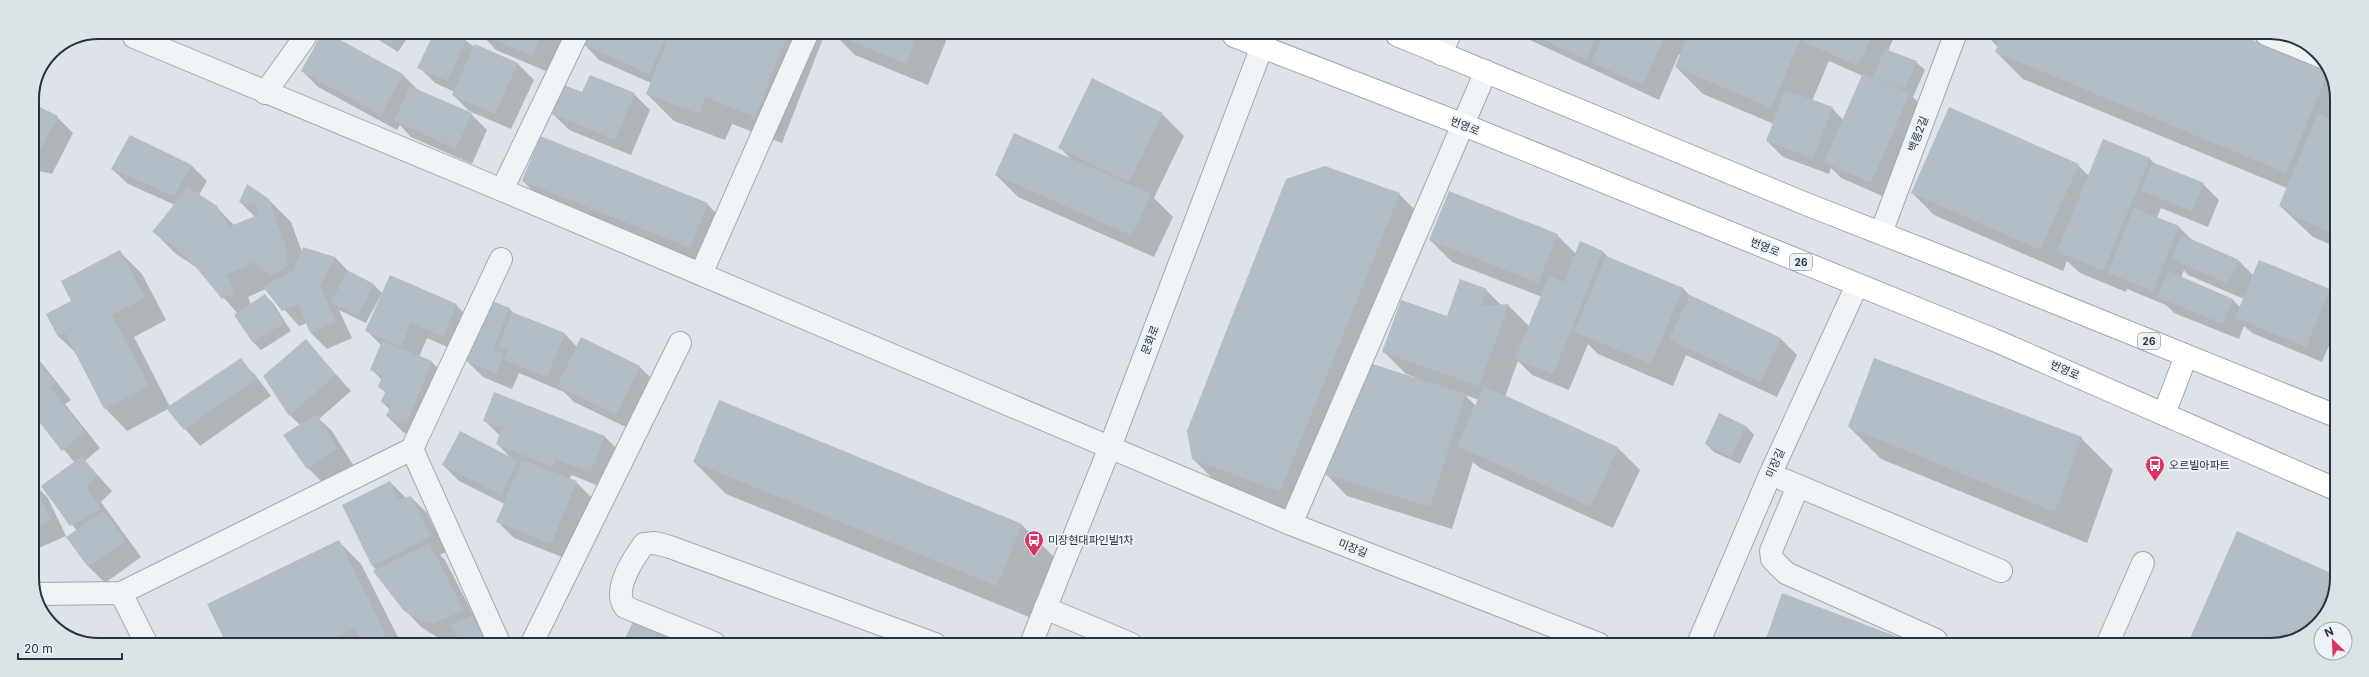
<svg xmlns="http://www.w3.org/2000/svg" width="2369" height="677" font-family="Inter,'Noto Sans KR',sans-serif">
<rect width="100%" height="100%" fill="#dde3e8"/>
<g fill="#0003" fill-rule="evenodd">
<polygon points="2236,34 2328,72 2337,94 2336,247 2313,237 2280,206 2287,188 2023,79 1996,52 1998,47 1988,37 1988,35"/>
<path d="M1519,35H1895L1888,51L1916,62L1925,70L1913,97L1926,110L1887,198L1841,178L1831,168L1829,174L1783,157L1767,141L1774,124L1703,94L1676,67L1681,55L1679,54L1659,100ZM1829,61L1863,76L1843,120L1832,108L1812,101Z"/>
<polygon points="483,36 563,36 548,72 496,50"/>
<polygon points="587,36 824,36 782,143 732,124 725,140 674,121 647,94 651,83 599,60 584,44"/>
<polygon points="836,36 948,36 928,85 855,55"/>
<polygon points="321,37 333,37 403,75 419,91 471,114 487,130 472,164 411,137 400,125 397,130 318,87 302,71"/>
<polygon points="374,37 408,37 398,52"/>
<polygon points="433,37 460,37 475,47 475,45 518,64 534,80 511,129 469,111 453,95 455,92 435,83 419,67"/>
<polygon points="583,94 634,94 650,110 631,155 569,130 553,114"/>
<polygon points="32,104 57,117 73,133 52,174 39,171 32,164"/>
<polygon points="1162,114 1184,136 1154,198 1173,217 1154,257 1018,197 996,175 1071,159 1060,148"/>
<path d="M2104,140L2150,159L2156,165L2203,184L2219,200L2208,227L2161,208L2157,218L2179,227L2193,241L2238,260L2253,275L2260,261L2330,290L2336,296V329L2322,362L2252,333L2244,326L2239,339L2174,313L2166,305L2127,289L2126,292L2080,273L2067,261L2063,271L1934,215L1912,193L2078,165L2089,176ZM2184,270L2188,275L2244,299L2240,307L2233,300L2181,278Z"/>
<polygon points="192,166 207,181 199,195 216,207 235,226 255,217 240,202 268,199 291,222 302,252 335,257 350,273 374,285 382,293 366,323 339,310 352,338 327,349 311,333 307,323 299,326 266,289 248,297 251,305 265,295 273,303 291,331 261,350 253,342 238,314 199,269 176,254 154,232 175,205 128,184 112,169"/>
<polygon points="523,181 707,204 729,226 712,269 545,203"/>
<path d="M1399,194L1426,221L1368,364L1416,379L1417,378L1406,374L1383,351L1447,317L1486,290L1502,306L1508,305L1530,327L1542,297L1452,262L1430,240L1557,235L1576,254L1581,243L1603,252L1609,258L1683,288L1691,297L1781,339L1797,355L1777,397L1686,355L1673,386L1598,354L1588,344L1569,390L1532,375L1518,361L1505,397L1618,448L1640,470L1613,528L1480,468L1473,462L1452,529L1347,496L1325,473L1307,518L1220,486L1193,459ZM1465,395L1479,400L1476,406Z"/>
<polygon points="120,252 142,274 166,320 134,337 170,407 240,360 256,376 271,396 200,446 168,409 127,431 105,408 78,355 59,337 48,314 73,301"/>
<polygon points="493,302 510,309 514,314 565,334 577,347 581,339 640,367 656,383 632,430 574,402 564,392 519,373 512,389 483,377 467,361"/>
<polygon points="456,305 472,321 459,352 427,338 419,357 432,362 447,378 422,440 403,432 387,416 390,410 382,402 386,393 379,387 382,380 371,369 381,345 367,331"/>
<polygon points="306,341 351,391 319,419 332,431 353,465 324,484 308,468 300,425 290,415"/>
<polygon points="32,351 71,400 65,404 100,448 85,461 112,491 101,502 141,557 105,583 89,567 68,538 77,531 43,486 75,463 32,411"/>
<polygon points="495,393 605,437 621,453 606,489 572,475 569,479 576,482 592,498 567,559 514,538 498,522 505,504 459,481 443,465 510,457 497,444 500,436 484,420"/>
<polygon points="1746,426 1754,435 1740,464 1714,452 1706,444"/>
<polygon points="1849,427 2081,438 2113,470 2087,543 1881,459"/>
<polygon points="694,462 1022,525 1054,557 1029,617 726,494"/>
<polygon points="32,482 48,498 66,536 32,551"/>
<polygon points="390,482 406,498 411,497 427,513 446,552 440,555 445,560 474,616 490,632 495,643 462,643 458,636 449,640 437,637 421,627 405,610 373,566"/>
<polygon points="2237,533 2335,577 2335,595 2311,631 2270,645 2188,645"/>
<polygon points="339,542 361,564 401,643 227,643"/>
<polygon points="1783,595 1914,645 1765,644"/>
<polygon points="637,617 696,643 624,643"/>
</g>
<g fill="#b3bdc6">
<polygon points="2238,34 2328,72 2286,173 1995,52 1999,42 1986,37 1987,35"/>
<polygon points="1533,35 1597,35 1586,60"/>
<polygon points="1603,35 1665,35 1643,85 1591,62"/>
<polygon points="1688,35 1802,35 1771,108 1675,67"/>
<polygon points="1807,35 1873,35 1858,66 1804,42"/>
<polygon points="485,36 540,36 532,56"/>
<polygon points="586,36 666,36 649,74 582,44"/>
<polygon points="669,36 787,36 755,117 705,97 699,114 646,94"/>
<polygon points="839,36 917,36 906,64"/>
<polygon points="320,37 335,37 403,74 381,115 301,71"/>
<polygon points="377,37 395,37 390,45"/>
<polygon points="432,37 463,37 467,38 448,81 417,68"/>
<polygon points="475,44 518,63 495,114 452,95"/>
<polygon points="1885,49 1917,61 1905,89 1873,77"/>
<polygon points="1863,73 1910,93 1871,183 1824,162"/>
<polygon points="590,75 635,93 615,140 552,114 564,85 582,92"/>
<polygon points="1092,78 1163,113 1129,182 1058,148"/>
<polygon points="410,86 472,113 456,149 394,121"/>
<polygon points="1785,90 1833,107 1813,159 1766,141"/>
<polygon points="32,103 58,116 36,158 32,157"/>
<polygon points="1949,107 2079,164 2040,250 1911,193"/>
<polygon points="2318,113 2337,121 2336,235 2290,215 2291,211 2279,206"/>
<polygon points="1014,133 1151,194 1132,236 995,175"/>
<polygon points="130,135 192,165 174,196 111,169"/>
<polygon points="540,136 708,203 690,248 522,181"/>
<polygon points="2103,139 2150,158 2103,271 2057,251"/>
<polygon points="2152,162 2204,183 2192,211 2141,191"/>
<polygon points="1325,166 1400,193 1280,492 1192,459 1187,431 1286,179"/>
<polygon points="247,184 269,199 287,250 287,266 271,276 254,262 227,275 234,293 222,299 195,266 176,248 152,232 188,187 217,206 229,227 257,215 258,206 239,202"/>
<polygon points="1449,191 1558,234 1538,283 1429,240"/>
<polygon points="2134,208 2179,226 2153,291 2108,273"/>
<polygon points="2182,235 2239,260 2228,284 2171,259"/>
<polygon points="1580,241 1603,251 1553,374 1515,359 1549,276 1564,282"/>
<polygon points="303,247 335,257 320,286 336,322 310,333 298,304 282,311 263,287 293,270"/>
<polygon points="120,250 145,298 112,315 149,386 104,409 65,333 58,337 46,314 71,301 61,281"/>
<polygon points="1606,256 1683,288 1651,364 1574,332"/>
<polygon points="2259,260 2330,289 2306,347 2235,318"/>
<polygon points="347,270 374,284 358,316 331,303"/>
<polygon points="2168,271 2233,299 2223,324 2157,297"/>
<polygon points="390,275 457,304 443,337 411,323 401,347 365,331"/>
<polygon points="1460,279 1487,289 1481,306 1509,304 1479,386 1382,352 1401,300 1447,316"/>
<polygon points="265,294 284,323 253,343 234,315"/>
<polygon points="1690,295 1781,338 1761,382 1669,340"/>
<polygon points="492,301 510,308 493,349 504,354 496,374 466,361"/>
<polygon points="512,312 565,333 547,377 504,360 508,350 498,346"/>
<polygon points="581,337 640,366 616,415 557,386"/>
<polygon points="306,339 336,375 289,416 263,376"/>
<polygon points="382,341 432,361 406,425 386,416 391,406 381,402 386,390 378,387 383,375 370,370"/>
<polygon points="32,354 56,383 50,387 85,432 62,451 32,413"/>
<polygon points="241,358 256,379 184,430 166,408"/>
<polygon points="1874,358 2082,437 2055,512 1848,427"/>
<polygon points="1360,360 1466,394 1430,507 1324,474"/>
<polygon points="1484,386 1618,447 1591,507 1457,446"/>
<polygon points="494,392 605,436 590,473 556,459 552,467 496,444 502,428 483,421"/>
<polygon points="719,400 1022,524 997,586 693,462"/>
<polygon points="1719,413 1746,426 1731,457 1705,444"/>
<polygon points="316,414 338,449 307,469 283,435"/>
<polygon points="460,431 518,461 501,495 442,465"/>
<polygon points="82,456 97,475 86,486 101,509 70,526 41,486"/>
<polygon points="522,460 577,481 551,544 496,522"/>
<polygon points="32,481 51,520 32,528"/>
<polygon points="390,481 399,500 411,496 431,536 372,566 342,505"/>
<polygon points="104,511 126,541 88,567 66,537"/>
<polygon points="2237,531 2333,574 2321,602 2328,605 2311,631 2299,635 2292,632 2289,639 2270,645 2187,645"/>
<polygon points="339,540 384,631 383,641 377,643 363,643 355,628 324,643 226,643 207,604"/>
<polygon points="429,543 464,610 432,624 420,621 404,611 373,571"/>
<polygon points="1782,593 1916,644 1916,645 1764,644"/>
<polygon points="474,615 488,643 461,643 451,625"/>
<polygon points="636,615 698,643 623,643"/>
</g>
<g fill="none" stroke-linecap="round" stroke-linejoin="round">
<defs>
<g id="minor">
<polyline points="2266,34 2322,57"/>
<polyline points="134,37 502,190 1291,524 1599,644"/>
<polyline points="1441,54 1449,35"/>
<polyline points="265,93 305,37"/>
<polyline points="502,190 576,36"/>
<polyline points="1881,233 1955,35"/>
<polyline points="701,274 806,36"/>
<polyline points="412,449 501,259"/>
<polyline points="1784,480 2001,571"/>
<polyline points="1798,486 1771,551 1772,559 1786,573 1936,640"/>
<polyline points="1291,524 1486,71"/>
<polyline points="121,593 146,643"/>
<polyline points="37,594 121,593 412,449 499,643"/>
<polyline points="1045,608 1131,644"/>
<polyline points="532,643 680,343"/>
<path d="M714,643L625,607C612,590 633,559 644,544L655,543L670,547L935,644"/>
<polyline points="1031,644 1110,447 1266,36"/>
<polyline points="1698,644 1770,475 1857,285"/>
<polyline points="2107,645 2143,563"/>
</g>
<g id="major">
<polyline points="1397,35 1806,204 1962,265 2336,416"/>
<polyline points="1234,36 1464,125 1992,339 2335,489"/>
<polyline points="2164,414 2186,356"/>
</g>
</defs>
<use href="#minor" stroke="#a2abb2" stroke-width="24"/>
<use href="#major" stroke="#9ba9b5" stroke-width="24"/>
<use href="#minor" stroke="#f0f3f6" stroke-width="22"/>
<use href="#major" stroke="#fff" stroke-width="22"/>
</g>
<defs>
<symbol id="bus-pin" viewBox="-11 -11 22 30"><path d="M0 17L-7.5 6A9.5 9.5 0 1 1 7.5 6Z" fill="#dc3365" stroke="#ecf2f6"/><path d="M-5-6H5V4H4V6H2V4H-2V6H-4V4H-5ZM-3.5-4V0h7V-4ZM-3.5 1.2v1.5H-2V1.2ZM2 1.2v1.5H3.5V1.2Z" fill="#fff"/></symbol>
</defs>
<g fill-rule="evenodd">
<use href="#bus-pin" x="2144" y="454" width="22" height="30"/>
<use href="#bus-pin" x="1023" y="529" width="22" height="30"/>
</g>
<g text-anchor="middle" stroke-width="4" stroke-linejoin="round" paint-order="stroke">
<g fill="#ecf2f6" stroke="#616c77" stroke-width="1">
<rect x="1790" y="254" width="22" height="16" rx="3"/>
<rect x="2138" y="333" width="22" height="16" rx="3"/>
</g>
<g font-size="10" font-weight="bold" fill="#253340">
<text x="1801" y="266">26</text>
<text x="2149" y="345">26</text>
</g>
<g font-size="11" fill="#253340" stroke="#ecf2f6">
<text transform="translate(1465 126) rotate(22)" y="4">번영로</text>
<text transform="translate(1918 134) rotate(-69)" y="4">백릉2길</text>
<text transform="translate(1765 247) rotate(22)" y="4">번영로</text>
<text transform="translate(1150 340) rotate(-69)" y="4">문화로</text>
<text transform="translate(2065 370) rotate(24)" y="4">번영로</text>
<text transform="translate(1775 463) rotate(-66)" y="4">미장길</text>
<text transform="translate(1353 548) rotate(21)" y="4">미장길</text>
</g>
<g font-size="11" fill="#253340" stroke="#ecf2f6" text-anchor="start">
<text x="2169" y="469">오르빌아파트</text>
<text x="1048" y="544">미장현대파인빌1차</text>
</g>
</g>
<path d="M0 0H2369V677H0ZM99 39H2270A60 60 0 0 1 2330 99V578A60 60 0 0 1 2270 638H99A60 60 0 0 1 39 578V99A60 60 0 0 1 99 39Z" fill="#dce3e7" fill-rule="evenodd"/>
<path fill="none" stroke="#253340" stroke-width="2" d="M99 39H2270A60 60 0 0 1 2330 99V578A60 60 0 0 1 2270 638H99A60 60 0 0 1 39 578V99A60 60 0 0 1 99 39Z"/>
<g transform="translate(2333 641) rotate(336)"><circle r="19" fill="#ecf2f6" stroke="#9ca6ad"/>
<path d="M0-3L7 15L0 10L-7 15Z" fill="#dc3365"/>
<text y="-6" font-size="11" font-weight="bold" text-anchor="middle" fill="#253340">N</text>
</g>
<path d="M18 653v6h104v-6" fill="none" stroke="#253340" stroke-width="2"/>
<text x="24" y="653" font-size="12" fill="#253340" stroke="#ecf2f6" stroke-width="3" paint-order="stroke">20 m</text>
</svg>
